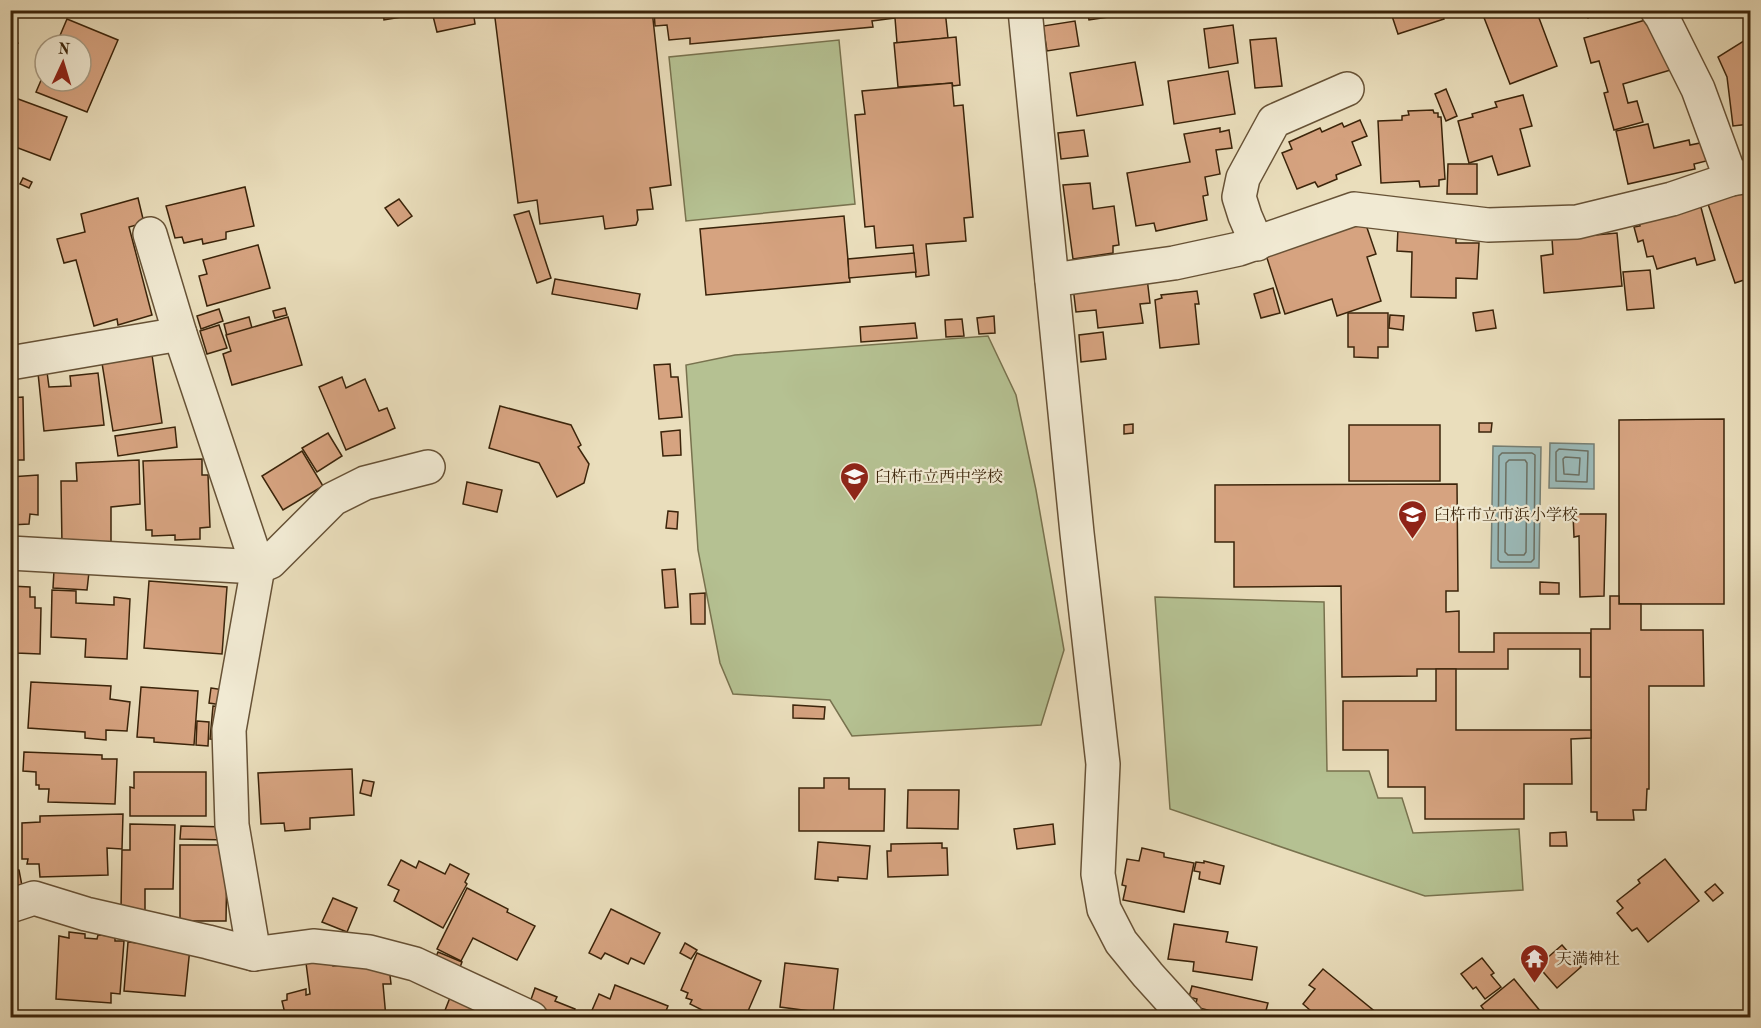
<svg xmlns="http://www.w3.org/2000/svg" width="1761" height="1028" font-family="'Old Standard TT','Noto Serif JP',serif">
<rect width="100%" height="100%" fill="#eadebc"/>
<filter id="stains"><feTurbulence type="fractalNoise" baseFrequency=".00333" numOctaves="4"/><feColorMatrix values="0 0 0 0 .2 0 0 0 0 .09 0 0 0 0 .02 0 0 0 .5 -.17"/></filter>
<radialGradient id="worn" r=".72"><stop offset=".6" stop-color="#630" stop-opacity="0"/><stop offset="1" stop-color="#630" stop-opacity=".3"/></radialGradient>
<g fill="#b5c192" stroke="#78724e" stroke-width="1.5">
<polygon points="839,40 855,204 686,221 669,57"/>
<polygon points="988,336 1016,395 1036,490 1064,650 1041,725 852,736 830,700 733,694 720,663 698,550 686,365 735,355"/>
<polygon points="1155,597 1324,602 1327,771 1369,771 1378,798 1402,798 1413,833 1519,829 1523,890 1425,896 1170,809"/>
</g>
<g fill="#9bbab9" stroke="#757e73" stroke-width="1.5">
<polygon points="1550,443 1594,444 1594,489 1549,488"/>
<polygon points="1493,446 1541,447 1539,568 1491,568"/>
</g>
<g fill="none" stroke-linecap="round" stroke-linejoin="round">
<g stroke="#6b6f62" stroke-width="1.5">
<polygon points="1559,449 1588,451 1587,482 1556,481 1556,452"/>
<polygon points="1502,453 1532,453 1535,455 1534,559 1531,562 1500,562 1498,560 1499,456"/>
<polygon points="1565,457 1580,458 1579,475 1564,474 1563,459"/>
<polygon points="1509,460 1525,460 1527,463 1526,552 1524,555 1508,555 1505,552 1506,463"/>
</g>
</g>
<g fill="#d6a380" stroke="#3b240a" stroke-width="1.5">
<polygon points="10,10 23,10 11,20"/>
<polygon points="383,10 473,10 475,24 437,32 432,12 384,20"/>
<polygon points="494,10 652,10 671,185 650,188 653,209 637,210 638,220 636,225 605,229 603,216 540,224 537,200 518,203"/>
<polygon points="654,10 945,10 948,38 897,43 895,18 872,21 873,27 690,44 690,38 669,40 667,25 655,26"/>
<polygon points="1087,10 1156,10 1089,20"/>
<polygon points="1187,10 1217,10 1188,15"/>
<polygon points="1390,10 1441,10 1444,19 1398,34"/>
<polygon points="1481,10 1536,10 1557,66 1510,84"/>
<polygon points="1581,10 1597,10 1588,18"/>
<polygon points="1659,16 1674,69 1623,84 1628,103 1637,101 1643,122 1614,130 1604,93 1608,92 1599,61 1591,63 1584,38"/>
<polygon points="67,19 118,40 87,112 36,92 45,71 45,81 81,81 81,45 56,45"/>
<polygon points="1075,21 1079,46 1047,51 1043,26"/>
<polygon points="1233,25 1238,63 1209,68 1204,29"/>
<polygon points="10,33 18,43 10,49"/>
<polygon points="956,37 960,85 953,86 952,83 898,87 894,43"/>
<polygon points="1750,37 1750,64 1746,67 1750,67 1750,124 1733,126 1727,77 1718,57"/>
<polygon points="1276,38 1282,86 1255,88 1250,40"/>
<polygon points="1135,62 1143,105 1077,116 1070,73"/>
<polygon points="1228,71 1235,114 1174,124 1168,81"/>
<polygon points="952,83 954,106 963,105 973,217 964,218 966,241 926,244 929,275 916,277 913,245 876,248 874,226 865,227 855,115 865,114 862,91"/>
<polygon points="1446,89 1457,116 1446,121 1435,94"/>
<polygon points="1523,95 1532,126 1520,129 1530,166 1498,175 1492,156 1469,163 1458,121 1473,117 1472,114 1497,107 1495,102"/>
<polygon points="10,96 67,117 50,160 10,145"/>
<polygon points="1433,110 1434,113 1438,113 1438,117 1441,117 1445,179 1439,180 1439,186 1420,187 1419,181 1381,183 1378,121 1402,120 1402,116 1409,115 1408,111"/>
<polygon points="1360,120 1367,136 1352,142 1361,165 1336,175 1337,179 1318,187 1315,182 1297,189 1282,153 1292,149 1289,142 1320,128 1322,132 1342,123 1344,127"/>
<polygon points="1648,124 1654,148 1689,140 1690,145 1710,141 1714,159 1694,164 1695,169 1628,184 1616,131"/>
<polygon points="1220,128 1220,132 1229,130 1232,148 1216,150 1220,174 1205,177 1208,195 1203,196 1207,220 1156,231 1154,223 1136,226 1127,173 1190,162 1184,134"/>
<polygon points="1084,130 1088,156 1061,159 1058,133"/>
<polygon points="1448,164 1477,164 1477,194 1447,194"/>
<polygon points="23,178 32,182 29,188 20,184"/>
<polygon points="1090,183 1093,209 1114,206 1119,245 1113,246 1113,253 1073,259 1063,185"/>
<polygon points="245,187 254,226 226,232 226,239 203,244 202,239 184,243 182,237 175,238 166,206"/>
<polygon points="1750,189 1750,278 1735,283 1708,204"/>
<polygon points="138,198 144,223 129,227 152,315 118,325 117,319 94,326 76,260 64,263 57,239 85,232 81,214"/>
<polygon points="399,199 412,216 398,226 385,208"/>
<polygon points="1699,200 1715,260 1697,265 1695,258 1657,269 1653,256 1647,257 1643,240 1638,242 1634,227 1640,226 1638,216"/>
<polygon points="529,211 551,278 537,283 514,215"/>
<polygon points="844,216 850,282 706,295 700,229"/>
<polygon points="1365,222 1376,254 1367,257 1381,301 1337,316 1332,299 1285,314 1266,255"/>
<polygon points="1398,227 1456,234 1456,243 1479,243 1477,279 1456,278 1456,298 1411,297 1412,252 1397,251"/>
<polygon points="1617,233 1622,286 1544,293 1541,256 1553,254 1552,239"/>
<polygon points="258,245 270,288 207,306 199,276 207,274 203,260"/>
<polygon points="914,253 916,272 849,278 848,259"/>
<polygon points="1650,270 1654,308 1627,310 1623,272"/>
<polygon points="1147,278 1150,303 1140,304 1143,323 1098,328 1096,310 1076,312 1073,287"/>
<polygon points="555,279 640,294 637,309 552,294"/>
<polygon points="1273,288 1280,313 1261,318 1254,294"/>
<polygon points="1197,291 1199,304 1195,304 1199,344 1160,348 1155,300 1162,298 1161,295"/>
<polygon points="285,308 287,315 275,318 273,311"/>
<polygon points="219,309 223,321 201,329 197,316"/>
<polygon points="1493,310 1496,328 1476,331 1473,313"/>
<polygon points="1348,313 1388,313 1388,347 1378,347 1378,358 1354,357 1354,347 1348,347"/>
<polygon points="1390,315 1404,316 1403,330 1389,328"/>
<polygon points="994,316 995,333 979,334 977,318"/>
<polygon points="249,317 252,328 227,336 224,324"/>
<polygon points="288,317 302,365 232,385 223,354 231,351 226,335"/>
<polygon points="962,319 964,336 946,337 945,320"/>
<polygon points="915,323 917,338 861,342 860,327"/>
<polygon points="219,325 227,348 207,354 200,331"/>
<polygon points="1103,332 1106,359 1081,362 1079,335"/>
<polygon points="152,355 162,423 113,431 102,363"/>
<polygon points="670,364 671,377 678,377 682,417 659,419 654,365"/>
<polygon points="47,372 49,387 71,386 70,376 98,373 104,425 44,431 38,373"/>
<polygon points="342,377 346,388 365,379 379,411 387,408 395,428 346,450 319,387"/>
<polygon points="23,397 24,460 10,460 10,398"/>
<polygon points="500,406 571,425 581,445 578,447 589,464 584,483 557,497 539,463 489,448"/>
<polygon points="1724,419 1724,604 1619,604 1619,420"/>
<polygon points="1479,423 1492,423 1491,432 1479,432"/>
<polygon points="1133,424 1133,433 1124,434 1124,425"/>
<rect x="1349" y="425" width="91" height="56"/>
<polygon points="175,427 177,447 118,456 115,436"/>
<polygon points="680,430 681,455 663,456 661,432"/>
<polygon points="328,433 342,456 317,472 302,448"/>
<polygon points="302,451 323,486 283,510 262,476"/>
<polygon points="202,459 202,475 208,475 210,527 200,528 200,539 175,540 175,535 152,536 152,530 146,530 143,461"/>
<polygon points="139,460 140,504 111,507 111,545 62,546 61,481 77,481 76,463"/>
<polygon points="38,475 38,515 30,514 29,524 10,525 10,477"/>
<polygon points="467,482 502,490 497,512 463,504"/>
<polygon points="1457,484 1458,591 1446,591 1446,612 1459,611 1459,652 1494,652 1494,633 1591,633 1591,677 1580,677 1580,649 1508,649 1508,669 1417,669 1417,676 1342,677 1341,586 1234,587 1234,542 1215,542 1215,485"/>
<polygon points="668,511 678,512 677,529 666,528"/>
<polygon points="1573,514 1606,514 1604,596 1580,597 1579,536 1574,537"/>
<polygon points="675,569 678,607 665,608 662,570"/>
<polygon points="54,570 89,572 87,590 53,588"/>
<polygon points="149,581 227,587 222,654 144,648"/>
<polygon points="1540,582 1559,583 1559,594 1540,594"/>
<polygon points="10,586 30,587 30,597 35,597 35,608 41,608 40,654 16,653 16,642 10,642"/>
<polygon points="52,590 76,591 76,603 114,605 114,597 130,599 127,659 85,657 86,639 51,637"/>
<polygon points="705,593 705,624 691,624 690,594"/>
<polygon points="1610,596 1619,596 1619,604 1641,604 1641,630 1703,630 1704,686 1649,686 1649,789 1647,789 1646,810 1633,810 1634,820 1597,820 1597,812 1591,812 1591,629 1610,629"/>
<polygon points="1436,669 1456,669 1456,730 1591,730 1591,738 1571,739 1572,784 1524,784 1524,819 1425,819 1425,787 1388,787 1388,750 1343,750 1343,701 1436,701"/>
<polygon points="31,682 111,686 110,699 130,702 127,731 106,730 106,740 85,738 85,732 28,728"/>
<polygon points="141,687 198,691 194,745 154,742 154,738 137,737"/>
<polygon points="211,688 231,691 228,706 209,703"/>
<polygon points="793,705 825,707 824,719 793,718"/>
<polygon points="213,706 229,708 226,740 210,739"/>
<polygon points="197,721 209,722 208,746 196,745"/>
<polygon points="24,752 102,755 102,759 117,759 115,804 48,802 49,789 39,789 39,785 36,785 36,772 23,771"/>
<polygon points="352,769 354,815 310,818 310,829 285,831 284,823 261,824 258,773"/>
<polygon points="134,772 206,772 206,816 130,816 130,787 134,788"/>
<polygon points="824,778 849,778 849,789 885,789 884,831 799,831 799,788 824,788"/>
<polygon points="363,780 374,782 371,796 360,793"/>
<polygon points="908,790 959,790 958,829 907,828"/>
<polygon points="123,814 122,849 107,848 108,875 40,877 39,864 27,864 28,859 22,859 22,823 40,822 40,816"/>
<polygon points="130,824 175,825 173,889 145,889 145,910 121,909 122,850 130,850"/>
<polygon points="1053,824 1055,844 1017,849 1014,829"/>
<polygon points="181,826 230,827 229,840 180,839"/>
<polygon points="1566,832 1567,846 1550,846 1550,833"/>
<polygon points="818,842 870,846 867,879 838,877 838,881 815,879"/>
<polygon points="942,843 942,848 947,848 948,875 888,877 887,851 891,851 891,844"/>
<polygon points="180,845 223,845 227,858 226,921 180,921"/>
<polygon points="1142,848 1164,853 1164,857 1194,863 1184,912 1123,900 1126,886 1122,885 1127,859 1139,861"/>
<polygon points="1665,859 1699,901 1648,942 1637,928 1632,931 1617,913 1623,908 1617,901 1640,883 1638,880"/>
<polygon points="401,860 416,868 419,861 445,874 450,864 469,874 465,882 467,884 443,928 394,901 399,890 388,885"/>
<polygon points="1204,861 1224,866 1220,884 1199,879 1200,872 1194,871 1196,862 1204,863"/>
<polygon points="10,867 19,870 23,891 10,894"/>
<polygon points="1715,884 1723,893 1713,901 1705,892"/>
<polygon points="467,888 508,909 507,912 535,926 517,960 473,938 461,961 437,949"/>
<polygon points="333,898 357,908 347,932 322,922"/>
<polygon points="611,909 660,933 644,964 631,958 628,964 605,953 601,959 589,953"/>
<polygon points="1174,924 1228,932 1226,942 1257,947 1252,980 1193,971 1194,962 1168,959"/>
<polygon points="69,932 85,934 85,938 97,939 98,935 115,936 115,941 124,941 120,994 111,993 111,1003 56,999 59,936 69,938"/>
<polygon points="128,942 190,948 185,996 124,991"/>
<polygon points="685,943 697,950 691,959 680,953"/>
<polygon points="1562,945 1581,967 1557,988 1538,966"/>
<polygon points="438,952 462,962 459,970 435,959"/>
<polygon points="697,953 761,981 745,1018 724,1018 711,1012 710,1014 690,1004 692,1000 686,998 688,993 681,990"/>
<polygon points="388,958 391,984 383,984 386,1018 348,1018 348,1011 339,1011 339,1018 286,1018 282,1001 287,1000 287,994 306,989 306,995 310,994 306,963 332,960 333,966 371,962"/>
<polygon points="1482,958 1494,973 1491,975 1501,987 1485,999 1476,987 1473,989 1461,974"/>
<polygon points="785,963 838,969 833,1014 780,1007"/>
<polygon points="1323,969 1383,1018 1319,1018 1303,1004 1315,989 1309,985"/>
<polygon points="1514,979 1541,1012 1534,1018 1490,1018 1481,1006"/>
<polygon points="615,985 668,1006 663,1018 595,1018 590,1015 599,994 610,999"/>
<polygon points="1192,986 1268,1003 1264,1018 1211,1018 1212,1011 1195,1007 1197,999 1189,997"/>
<polygon points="535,988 557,997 555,1001 575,1009 572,1018 553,1018 528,1008"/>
<polygon points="451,995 499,1018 442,1018"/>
</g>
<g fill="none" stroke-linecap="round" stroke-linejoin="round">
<defs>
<g id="minor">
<polyline points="1025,10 1077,533 1103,764 1098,874 1104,909 1121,942 1148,975 1187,1018"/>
<polyline points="1657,10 1662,17 1698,89 1731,179"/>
<polyline points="150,234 180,334 258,567 229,730 232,825 254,954"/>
<polyline points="1257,244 1245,216 1239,197 1243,178 1274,121 1347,89"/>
<polyline points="1052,280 1174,263 1239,249 1354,209 1488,225 1577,222 1672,199 1731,179 1750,176"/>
<polyline points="10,363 180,334"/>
<polyline points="10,553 258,567 270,562 333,499 365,483 428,467"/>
<polyline points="10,906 34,898 86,914 208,942 254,954 313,946 369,952 415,964 531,1018"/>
</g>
</defs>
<use href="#minor" stroke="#675236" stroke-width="36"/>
<use href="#minor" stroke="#f1ead3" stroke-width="33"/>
</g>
<defs>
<symbol id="school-pin" viewBox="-11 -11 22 30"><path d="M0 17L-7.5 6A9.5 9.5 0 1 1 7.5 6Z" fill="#8f2418" stroke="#f1ead3"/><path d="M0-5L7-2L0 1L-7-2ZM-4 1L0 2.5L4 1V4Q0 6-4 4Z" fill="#fff"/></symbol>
<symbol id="temple-pin" viewBox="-11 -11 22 30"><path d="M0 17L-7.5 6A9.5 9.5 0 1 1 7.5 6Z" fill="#8f2418" stroke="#f1ead3"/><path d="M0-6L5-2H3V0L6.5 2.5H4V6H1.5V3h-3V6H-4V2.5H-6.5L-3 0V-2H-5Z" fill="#fff"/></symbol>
</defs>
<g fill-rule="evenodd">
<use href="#school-pin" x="838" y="460" width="33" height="45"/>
<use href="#school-pin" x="1396" y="498" width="33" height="45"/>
<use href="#temple-pin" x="1518" y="942" width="33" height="45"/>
</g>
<g text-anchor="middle" stroke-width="4.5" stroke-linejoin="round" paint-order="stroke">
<g font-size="16" fill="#3b240a" stroke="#f1ead3" text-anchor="start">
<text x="875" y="482">臼杵市立西中学校</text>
<text x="1434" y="520">臼杵市立市浜小学校</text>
<text x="1556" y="964">天満神社</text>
</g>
</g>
<rect width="1761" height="1028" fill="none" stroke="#eadebc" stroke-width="36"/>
<rect x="12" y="12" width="1737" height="1004" fill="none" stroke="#3b240a" stroke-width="3"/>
<rect x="18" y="18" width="1725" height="992" fill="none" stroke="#3b240a" stroke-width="1.5"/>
<g transform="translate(63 63) rotate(4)"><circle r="28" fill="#f1ead3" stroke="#a89b83" stroke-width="1.5"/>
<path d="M0-4.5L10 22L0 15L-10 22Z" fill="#8f2418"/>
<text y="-9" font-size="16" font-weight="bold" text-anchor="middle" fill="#3b240a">N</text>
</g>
<rect width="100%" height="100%" filter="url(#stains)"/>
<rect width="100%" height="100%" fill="url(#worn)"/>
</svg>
